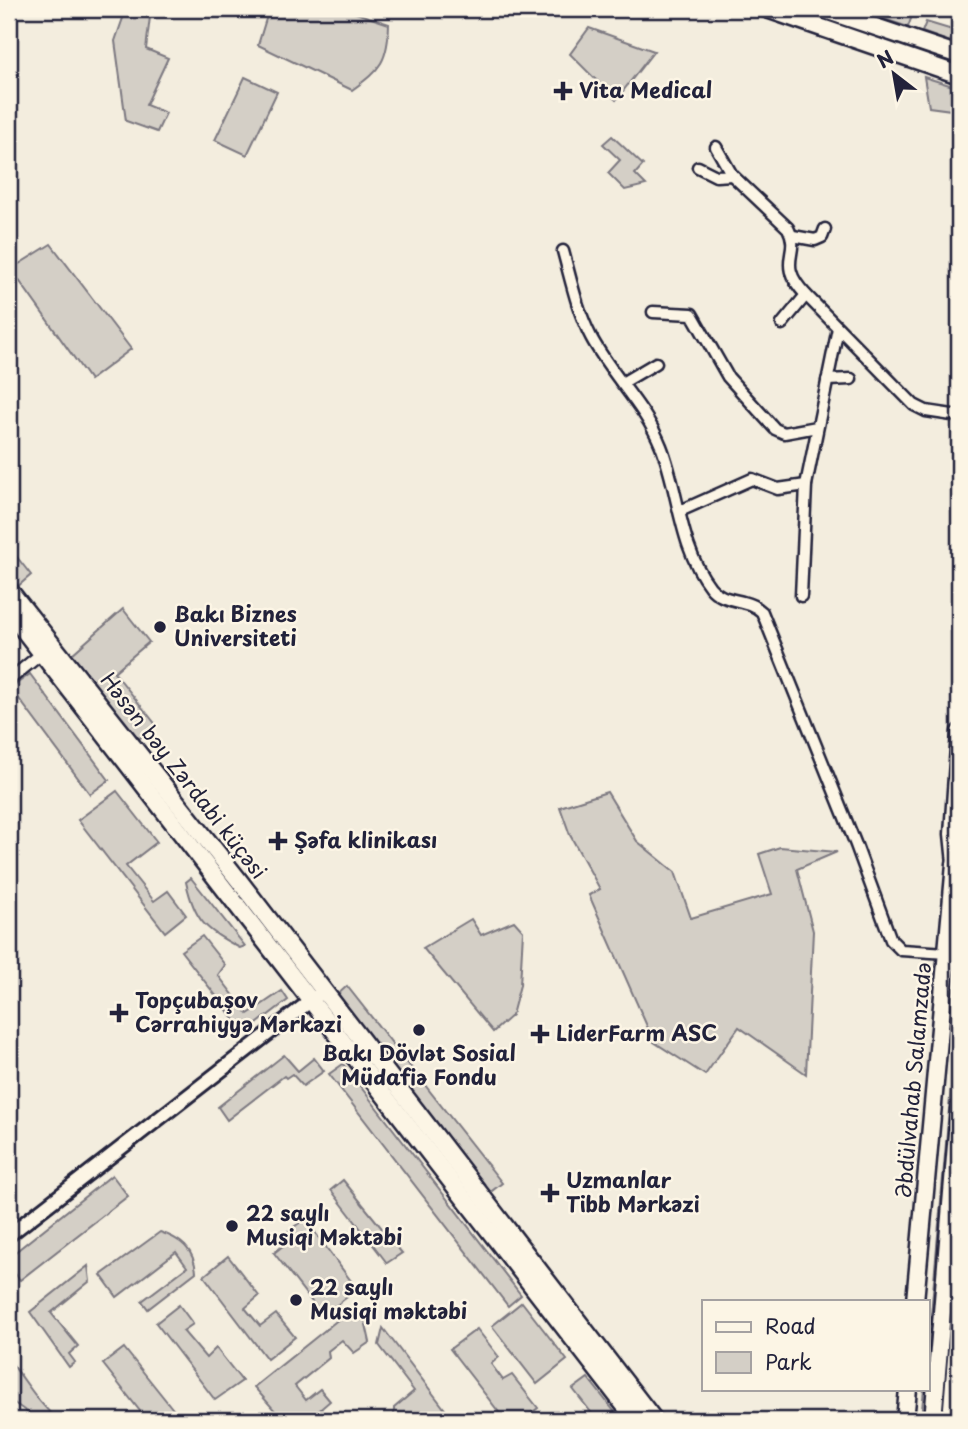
<svg xmlns="http://www.w3.org/2000/svg" width="968" height="1429" font-family="'Playpen Sans',sans-serif">
<rect width="100%" height="100%" fill="#f3edde"/>
<filter id="ink" filterUnits="userSpaceOnUse"><feTurbulence type="fractalNoise" baseFrequency=".0143" numOctaves="2"/><feDisplacementMap in="SourceGraphic" scale="14" xChannelSelector="R" yChannelSelector="G"/><feConvolveMatrix kernelMatrix="1 2 1 2 8 2 1 2 1" color-interpolation-filters="sRGB"/></filter>
<g filter="url(#ink)">
<g fill="#d4cfc6" stroke="#7b7880" stroke-width="2">
<polygon points="120,9 151,9 146,49 168,58 146,105 166,113 157,132 126,121 115,41 123,18"/>
<path d="M269,9H344L389,24C388,61 381,69 352,90L258,45Z"/>
<polygon points="854,9 890,9 912,16 908,27"/>
<polygon points="926,22 959,32 959,45 922,32"/>
<polygon points="589,28 654,51 616,100 570,54"/>
<polygon points="245,77 277,92 247,155 215,140"/>
<polygon points="924,77 959,88 959,111 929,107"/>
<polygon points="612,136 643,165 635,174 646,185 625,190 608,173 620,160 603,144"/>
<polygon points="51,244 131,349 90,380 11,269"/>
<polygon points="9,547 31,575 17,587 9,576"/>
<polygon points="123,609 149,642 114,672 157,726 137,740 71,655"/>
<polygon points="30,674 109,780 90,794 11,688"/>
<polygon points="117,791 157,842 126,866 154,901 168,891 186,915 165,932 78,820"/>
<polygon points="607,792 637,841 675,872 691,918 772,894 759,854 780,847 837,852 797,869 813,931 806,1074 739,1027 705,1075 654,1042 589,895 600,889 570,835 560,807"/>
<path d="M191,878L245,946L240,948C205,929 195,922 186,882Z"/>
<polygon points="471,919 481,935 514,921 523,931 520,985 512,1015 493,1032 423,948"/>
<polygon points="202,936 225,965 218,975 248,1014 282,991 288,1000 245,1033 181,951"/>
<polygon points="347,986 502,1183 488,1194 336,996"/>
<polygon points="959,995 959,1029 925,1420 921,1420 924,1389 928,1389 928,1349"/>
<polygon points="284,1055 298,1071 314,1058 324,1071 303,1086 292,1074 286,1078 284,1076 227,1120 218,1107"/>
<polygon points="343,1064 521,1295 508,1306 329,1074"/>
<polygon points="112,1175 128,1196 20,1280 9,1266 9,1257"/>
<polygon points="343,1180 402,1253 387,1263 331,1190"/>
<polygon points="959,1198 959,1235 943,1420 939,1420"/>
<polygon points="305,1219 357,1289 323,1316 274,1253 285,1244 280,1237"/>
<path d="M160,1232C181,1239 194,1249 196,1272L148,1309L142,1301L187,1267L176,1252L117,1297L101,1275Z"/>
<polygon points="228,1256 259,1296 245,1308 260,1326 276,1314 295,1337 267,1359 204,1276"/>
<polygon points="88,1266 90,1281 51,1313 78,1346 69,1354 75,1362 69,1367 30,1312"/>
<polygon points="522,1302 567,1360 537,1384 492,1326"/>
<polygon points="179,1305 193,1324 183,1331 206,1358 216,1348 242,1381 215,1400 156,1323"/>
<polygon points="345,1314 365,1320 370,1342 354,1353 342,1340 328,1351 329,1358 295,1386 306,1400 320,1389 330,1401 316,1413 322,1420 283,1420 254,1387"/>
<polygon points="383,1328 453,1420 394,1420 394,1408 414,1391 379,1345"/>
<polygon points="477,1329 499,1357 491,1364 503,1380 512,1375 538,1408 522,1420 505,1420 450,1349"/>
<polygon points="124,1348 176,1413 167,1420 147,1420 103,1364"/>
<path d="M9,1360C26,1381 37,1402 58,1420H33C28,1409 16,1407 9,1398Z"/>
<polygon points="588,1378 621,1420 597,1420 573,1389"/>
</g>
<g fill="none" stroke-linecap="round" stroke-linejoin="round">
<defs>
<g id="minor">
<polyline points="698,167 716,176 732,175 716,147"/>
<path d="M732,175L788,228C802,255 774,261 806,295L914,405L926,411L959,416"/>
<polyline points="793,236 815,240 822,237 825,229"/>
<path d="M563,251C571,280 577,310 591,337C611,375 645,406 661,446C679,491 679,547 710,587C723,604 747,597 762,612L856,845L891,940L901,950L947,953"/>
<polyline points="653,312 692,314 728,377 775,429 784,433 817,427"/>
<polyline points="782,324 806,295"/>
<polyline points="827,380 851,379"/>
<polyline points="622,383 656,363"/>
<polyline points="680,511 752,479 778,489 806,485"/>
<polyline points="801,596 806,485 838,328"/>
<polyline points="9,680 41,654"/>
</g>
<polyline id="tertiary" points="9,1235 318,995"/>
<g id="secondary">
<polyline points="955,863 952,834 959,732"/>
<polyline points="950,1420 959,1309"/>
</g>
<g id="primary">
<polyline points="767,9 959,75"/>
<polyline points="822,9 959,55"/>
<polyline points="9,590 237,878 654,1420"/>
<polyline points="9,611 636,1420"/>
<polyline points="915,1301 955,864 959,850"/>
<polyline points="905,1420 908,1389"/>
<polyline points="933,1420 959,1109"/>
</g>
</defs>
<use href="#minor" stroke="#22223b" stroke-width="15"/>
<use href="#tertiary" stroke="#22223b" stroke-width="18"/>
<use href="#secondary" stroke="#22223b" stroke-width="19"/>
<use href="#primary" stroke="#22223b" stroke-width="21"/>
<use href="#minor" stroke="#fcf5e5" stroke-width="10"/>
<use href="#tertiary" stroke="#fcf5e5" stroke-width="12"/>
<use href="#secondary" stroke="#fcf5e5" stroke-width="14"/>
<use href="#primary" stroke="#fcf5e5" stroke-width="16"/>
</g>
</g>
<g fill="#22223b" stroke="#fcf5e5" stroke-width="2.5">
<path d="M559.5 80.5h7v7h7v7h-7v7h-7v-7h-7v-7h7z"/>
<circle cx="160" cy="627" r="7"/>
<path d="M274.5 830.5h7v7h7v7h-7v7h-7v-7h-7v-7h7z"/>
<path d="M115.5 1002.5h7v7h7v7h-7v7h-7v-7h-7v-7h7z"/>
<circle cx="419" cy="1030" r="7"/>
<path d="M536.5 1023.5h7v7h7v7h-7v7h-7v-7h-7v-7h7z"/>
<path d="M546.5 1182.5h7v7h7v7h-7v7h-7v-7h-7v-7h7z"/>
<circle cx="232" cy="1226" r="7"/>
<circle cx="296" cy="1300" r="7"/>
</g>
<g text-anchor="middle" stroke-width="5" stroke-linejoin="round" paint-order="stroke">
<g font-size="21" font-weight="bold" fill="#22223b" stroke="#fcf5e5" text-anchor="start">
<text x="579" y="98">Vita Medical</text>
<text x="174" y="622">Bakı Biznes<tspan x="174" dy="24">Universiteti</tspan></text>
<text x="294" y="848">Şəfa klinikası</text>
<text x="135" y="1008">Topçubaşov<tspan x="135" dy="24">Cərrahiyyə Mərkəzi</tspan></text>
<text x="556" y="1041">LiderFarm ASC</text>
<text x="419" y="1061" text-anchor="middle">Bakı Dövlət Sosial<tspan x="419" dy="24">Müdafiə Fondu</tspan></text>
<text x="566" y="1188">Uzmanlar<tspan x="566" dy="24">Tibb Mərkəzi</tspan></text>
<text x="246" y="1221">22 saylı<tspan x="246" dy="24">Musiqi Məktəbi</tspan></text>
<text x="310" y="1295">22 saylı<tspan x="310" dy="24">Musiqi məktəbi</tspan></text>
</g>
<g font-size="21" fill="#22223b" stroke="#fcf5e5">
<text transform="translate(183 776) rotate(52)" y="7">Həsən bəy Zərdabi küçəsi</text>
<text transform="translate(914 1080) rotate(-85)" y="7">Əbdülvahab Salamzadə</text>
</g>
</g>
<rect width="968" height="1429" fill="none" stroke="#fcf5e5" stroke-width="35"/>
<rect x="18" y="18" width="933" height="1394" fill="none" stroke="#22223b" stroke-width="2.5" filter="url(#ink)"/>
<rect x="702" y="1300" width="228" height="91" fill="#fcf5e5" stroke="#a5a1a1" stroke-width="2"/>
<rect x="716" y="1322" width="35" height="10" fill="#fcf5e5" stroke="#a5a1a1" stroke-width="2"/>
<text x="765" y="1334" font-size="21" fill="#22223b">Road</text>
<rect x="716" y="1352" width="35" height="21" fill="#d4cfc6" stroke="#a5a1a1" stroke-width="2"/>
<text x="765" y="1370" font-size="21" fill="#22223b">Park</text>
<g transform="translate(894 74) rotate(329)" stroke="#fcf5e5" stroke-width="5" paint-order="stroke">
<path d="M0-5L12 26L0 18L-12 26Z" fill="#22223b"/>
<text y="-10" font-size="19" font-weight="bold" text-anchor="middle" fill="#22223b">N</text>
</g>
</svg>
